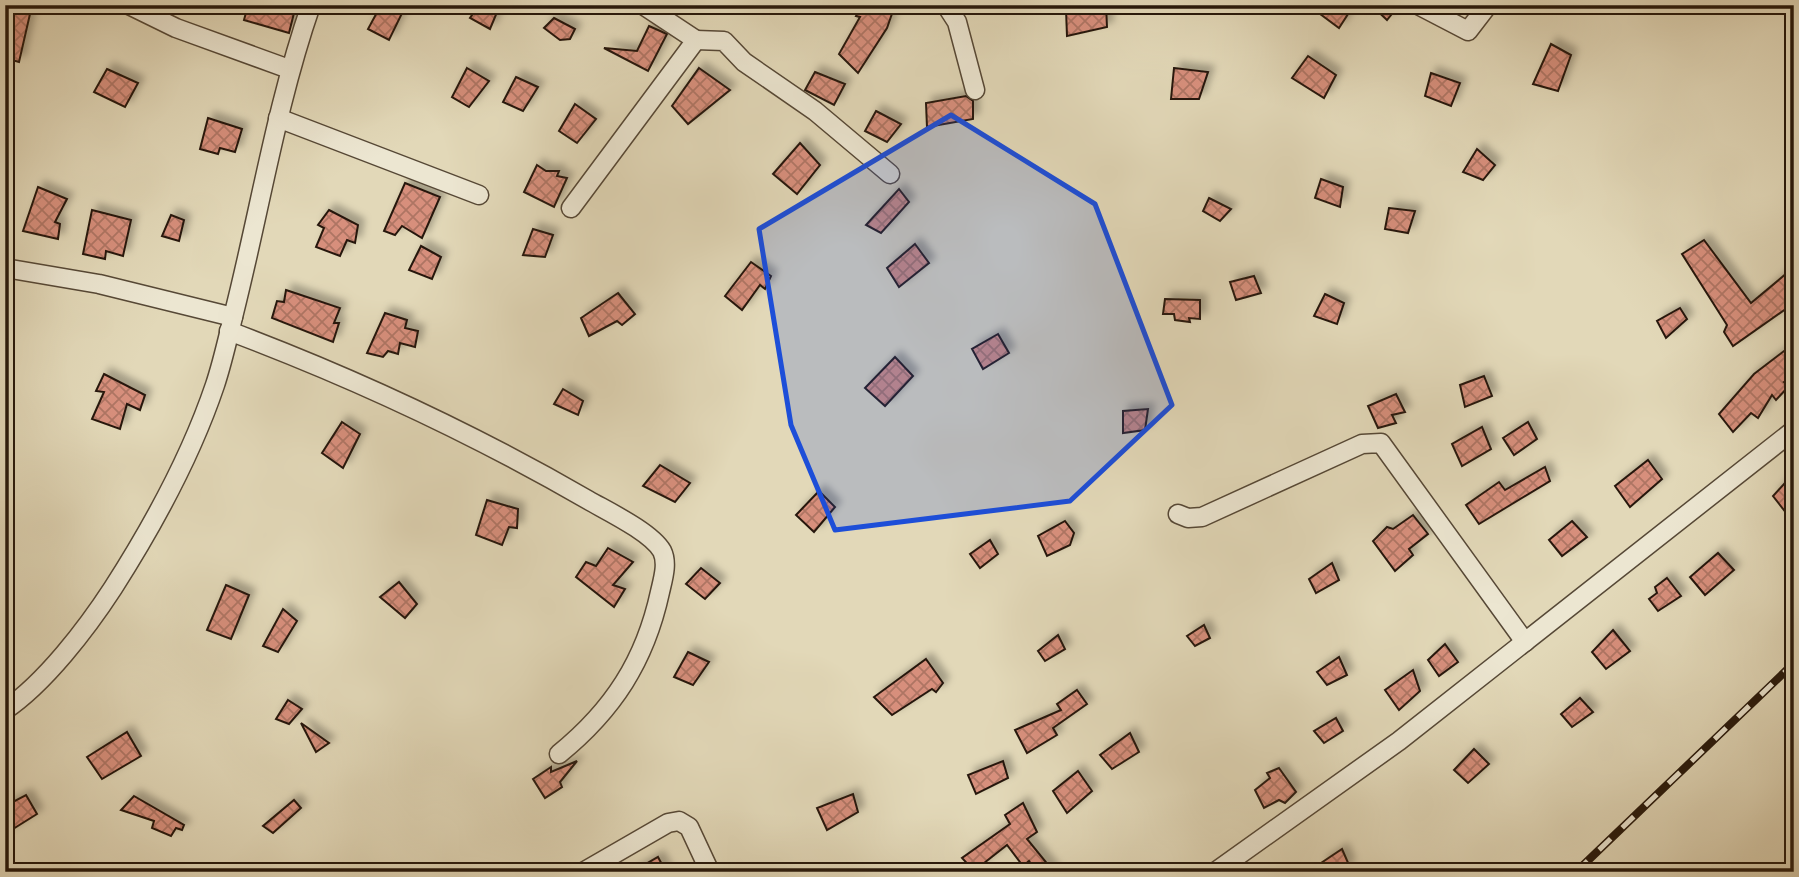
<svg xmlns="http://www.w3.org/2000/svg" width="1799" height="877" font-family="Cardo,serif">
<defs>
<pattern id="building-cross-hatch" width="8" height="8" patternUnits="userSpaceOnUse" patternTransform="scale(1.75)"><rect width="8" height="8" fill="#d78f7c"/><path d="M0 0l8 8M0 8l8-8" fill="none" stroke="#ae7464"/></pattern>
<filter id="shadow"><feDropShadow dx="6" dy="-6" stdDeviation="3.5" flood-color="#0004"/></filter>
</defs>
<rect width="100%" height="100%" fill="#e2d8b8"/>
<filter id="stains"><feTurbulence type="fractalNoise" baseFrequency=".00286" numOctaves="4"/><feColorMatrix values="0 0 0 0 .2 0 0 0 0 .09 0 0 0 0 .02 0 0 0 .5 -.17"/></filter>
<radialGradient id="worn" r=".72"><stop offset=".6" stop-color="#630" stop-opacity="0"/><stop offset="1" stop-color="#630" stop-opacity=".3"/></radialGradient>
<g fill="url(#building-cross-hatch)" stroke="#27180b" stroke-width="2" filter="url(#shadow)">
<polygon points="248,5 285,5 295,9 289,33 244,20"/>
<polygon points="381,5 406,5 389,40 368,29"/>
<polygon points="479,5 500,5 490,29 470,18"/>
<polygon points="862,5 895,5 887,28 858,73 839,54 860,17 856,16"/>
<polygon points="1106,5 1107,27 1067,36 1066,10"/>
<polygon points="1308,5 1342,5 1350,11 1339,28"/>
<polygon points="1371,5 1399,5 1387,20"/>
<polygon points="5,6 30,14 19,62 5,58"/>
<polygon points="554,18 575,29 570,39 560,40 544,28"/>
<polygon points="649,26 667,34 648,71 604,48 637,51"/>
<polygon points="1551,44 1571,55 1558,91 1533,84"/>
<polygon points="1308,56 1336,75 1324,98 1292,78"/>
<polygon points="467,68 489,81 469,107 452,97"/>
<polygon points="699,68 730,90 688,124 672,106"/>
<polygon points="1174,68 1208,72 1199,99 1171,99"/>
<polygon points="107,69 138,83 125,107 94,92"/>
<polygon points="815,72 845,84 834,105 805,90"/>
<polygon points="1431,73 1460,83 1451,106 1425,96"/>
<polygon points="516,77 538,87 523,111 503,102"/>
<polygon points="966,96 973,101 973,119 927,127 926,103"/>
<polygon points="575,104 596,119 577,143 559,131"/>
<polygon points="876,111 901,124 887,142 865,131"/>
<polygon points="208,118 242,129 235,152 220,148 218,154 200,149"/>
<polygon points="800,143 820,165 797,194 773,174"/>
<polygon points="1477,149 1495,165 1483,180 1463,172"/>
<polygon points="537,165 546,171 559,171 557,176 567,178 554,207 524,192"/>
<polygon points="1321,179 1343,187 1340,207 1315,198"/>
<polygon points="405,183 440,197 422,238 402,226 395,235 384,231"/>
<polygon points="38,187 67,199 55,222 60,224 58,239 23,231"/>
<polygon points="899,189 909,202 881,233 866,225"/>
<polygon points="1209,198 1231,209 1220,221 1203,211"/>
<polygon points="1389,208 1415,211 1408,233 1385,229"/>
<polygon points="92,210 131,220 123,256 106,251 105,259 83,254"/>
<polygon points="329,210 358,225 355,243 347,240 340,256 316,247 324,228 318,225"/>
<polygon points="171,215 184,220 179,241 162,236"/>
<polygon points="533,229 553,235 545,257 523,255"/>
<polygon points="1704,240 1751,303 1787,273 1794,282 1794,298 1790,306 1733,346 1724,332 1727,325 1682,254"/>
<polygon points="915,244 929,263 899,287 887,268"/>
<polygon points="421,246 441,257 432,279 409,270"/>
<polygon points="751,262 771,276 765,289 760,285 742,310 725,296"/>
<polygon points="1254,276 1261,293 1236,300 1230,282"/>
<polygon points="286,290 340,308 334,323 339,323 333,342 272,318 277,301 284,302"/>
<polygon points="618,293 635,314 622,325 617,321 589,336 581,318"/>
<polygon points="1325,294 1344,303 1337,324 1314,316"/>
<polygon points="1165,299 1200,300 1200,319 1189,318 1190,322 1175,320 1174,314 1163,314"/>
<polygon points="1680,308 1687,319 1666,338 1657,321"/>
<polygon points="385,313 407,320 405,328 418,331 415,347 400,343 398,354 388,351 383,357 367,353"/>
<polygon points="998,334 1009,353 983,369 972,349"/>
<polygon points="1784,351 1794,362 1794,375 1784,382 1789,386 1776,400 1772,395 1758,418 1751,413 1733,432 1719,414 1754,374"/>
<polygon points="895,357 913,376 885,406 865,388"/>
<polygon points="104,374 145,395 140,410 127,404 120,429 92,419 104,392 96,391"/>
<polygon points="1484,376 1492,396 1465,407 1460,385"/>
<polygon points="563,389 583,401 578,415 554,404"/>
<polygon points="1396,394 1405,412 1392,415 1396,423 1378,428 1368,406"/>
<polygon points="1148,409 1145,430 1123,433 1123,411"/>
<polygon points="342,422 360,434 343,468 322,453"/>
<polygon points="1528,422 1537,439 1514,455 1503,438"/>
<polygon points="1482,427 1491,449 1462,466 1452,444"/>
<polygon points="1648,460 1662,479 1630,507 1615,486"/>
<polygon points="660,465 690,483 675,502 643,486"/>
<polygon points="1545,467 1550,481 1479,524 1466,505 1499,482 1505,490"/>
<polygon points="1794,473 1794,523 1773,496"/>
<polygon points="819,491 835,507 814,532 796,515"/>
<polygon points="487,500 518,509 517,528 509,527 502,545 476,535"/>
<polygon points="1413,515 1428,534 1409,549 1413,555 1395,571 1373,541 1387,527 1393,529"/>
<polygon points="1065,521 1074,533 1070,545 1047,556 1038,536"/>
<polygon points="1572,521 1587,537 1562,556 1549,540"/>
<polygon points="990,540 998,554 980,568 970,554"/>
<polygon points="608,548 633,562 613,585 625,589 614,607 576,577 586,562 596,566"/>
<polygon points="1718,553 1734,570 1705,595 1690,577"/>
<polygon points="1332,563 1339,580 1316,593 1309,579"/>
<polygon points="701,568 720,583 705,599 686,584"/>
<polygon points="1667,578 1681,596 1658,611 1649,599 1657,593 1655,587"/>
<polygon points="399,582 417,604 405,618 380,597"/>
<polygon points="226,585 249,595 231,639 207,630"/>
<polygon points="283,609 297,621 278,652 263,646"/>
<polygon points="1204,625 1210,638 1195,646 1187,636"/>
<polygon points="1613,630 1630,651 1606,669 1592,652"/>
<polygon points="1058,635 1065,649 1045,661 1038,651"/>
<polygon points="1445,644 1458,662 1439,676 1428,660"/>
<polygon points="688,652 709,662 693,685 674,677"/>
<polygon points="1339,657 1347,675 1327,685 1317,672"/>
<polygon points="926,659 943,683 936,692 932,689 892,715 874,697"/>
<polygon points="1413,670 1420,691 1399,710 1385,690"/>
<polygon points="1077,690 1087,704 1053,728 1057,735 1027,753 1015,730 1061,710 1057,704"/>
<polygon points="1580,698 1593,712 1572,727 1561,714"/>
<polygon points="288,700 302,709 289,724 276,719"/>
<polygon points="1336,718 1343,731 1324,743 1314,731"/>
<polygon points="301,723 329,743 316,752"/>
<polygon points="127,732 141,756 102,779 87,757"/>
<polygon points="1130,733 1139,752 1112,769 1100,755"/>
<polygon points="1474,749 1489,764 1468,783 1454,770"/>
<polygon points="577,761 560,782 562,787 545,798 533,779 551,767 551,772"/>
<polygon points="1003,761 1008,778 976,794 968,775"/>
<polygon points="1279,768 1296,792 1285,803 1279,800 1264,808 1255,790 1270,778 1267,773"/>
<polygon points="1078,771 1092,791 1067,813 1053,791"/>
<polygon points="853,794 858,812 827,830 817,808"/>
<polygon points="26,795 37,814 5,834 5,806"/>
<polygon points="134,796 184,825 182,830 176,828 171,836 152,828 154,821 121,810"/>
<polygon points="294,800 301,808 273,833 263,826"/>
<polygon points="1023,803 1037,832 1027,839 1054,872 1036,872 1029,861 1023,866 1007,845 974,871 962,858 1010,824 1005,815"/>
<polygon points="1342,849 1349,865 1341,872 1327,872 1321,863"/>
<polygon points="658,857 666,872 632,872"/>
</g>
<g fill="none" stroke-linecap="round" stroke-linejoin="round">
<defs>
<g id="street">
<polyline points="129,5 176,28 289,69"/>
<polyline points="946,5 957,22 975,90"/>
<polyline points="1418,5 1468,31 1488,5"/>
<polyline points="696,40 724,41 744,62 815,111 890,174"/>
<polyline points="278,118 479,195"/>
<polyline points="571,208 696,40 643,5"/>
<polyline points="5,268 99,284 233,317"/>
<path d="M229,331C354,378 472,433 588,500C607,511 651,532 662,551C668,563 663,579 660,592C645,661 613,710 559,754"/>
<polyline points="1178,514 1188,518 1202,517 1362,444 1381,443 1525,642"/>
<path d="M5,710C45,683 87,628 113,588C154,524 191,456 215,385C223,361 228,337 234,313C260,210 276,106 311,5"/>
<polyline points="583,872 668,823 679,821 689,827 710,872"/>
<polyline points="1215,872 1399,741 1794,430"/>
</g>
</defs>
<use href="#street" stroke="#564836" stroke-width="21"/>
<use href="#street" stroke="#ece6d1" stroke-width="18"/>
<defs>
<polyline id="rail" points="1576,872 1794,663"/>
</defs>
<use href="#rail" stroke="#27180b" stroke-width="8"/>
<use href="#rail" stroke="#ece6d1" stroke-width="5" stroke-dasharray="16" stroke-linecap="butt"/>
</g>
<path fill="#1d4ed8" fill-opacity="0.2" stroke="#1d4ed8" stroke-width="5" stroke-linejoin="round" d="M951,115L1095,204L1172,405L1070,501L835,530L791,425L759,229Z"/>
<rect width="1799" height="877" fill="none" stroke="#e2d8b8" stroke-width="28"/>
<rect x="7" y="7" width="1785" height="863" fill="none" stroke="#27180b" stroke-width="3.5"/>
<rect x="14" y="14" width="1771" height="849" fill="none" stroke="#27180b" stroke-width="2"/>
<rect width="100%" height="100%" filter="url(#stains)"/>
<rect width="100%" height="100%" fill="url(#worn)"/>
</svg>
